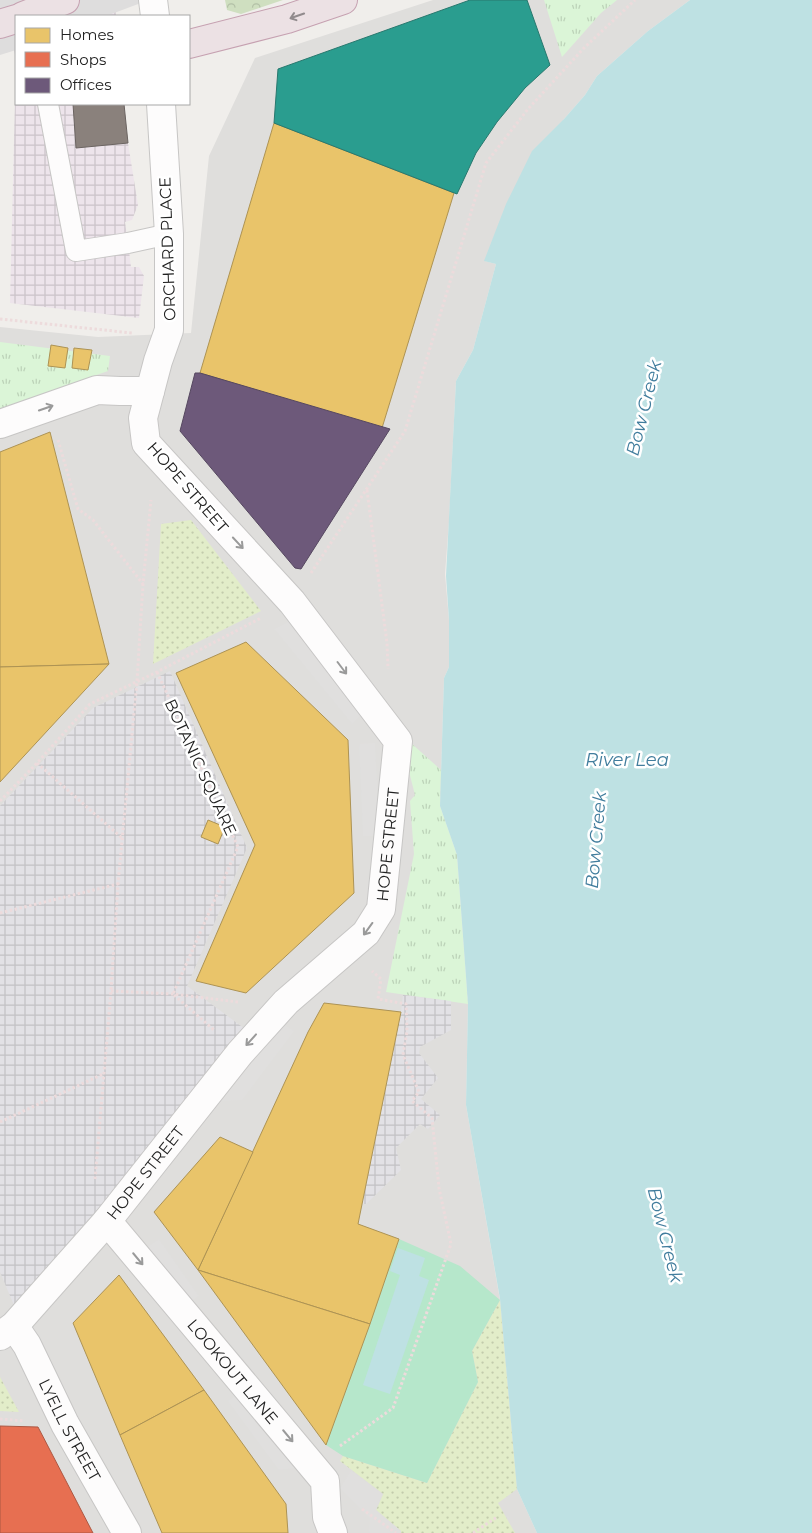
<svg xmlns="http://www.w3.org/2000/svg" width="812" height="1533" font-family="Montserrat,sans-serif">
<defs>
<pattern id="industrial-grid" width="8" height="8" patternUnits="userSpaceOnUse" patternTransform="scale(1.25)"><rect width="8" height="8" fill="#ede4eb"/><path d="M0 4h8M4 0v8" fill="none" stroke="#cbc3c9"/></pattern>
<pattern id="grass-dots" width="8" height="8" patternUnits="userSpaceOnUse" patternTransform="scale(1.25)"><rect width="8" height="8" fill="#e2edc9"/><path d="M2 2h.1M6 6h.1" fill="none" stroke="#c2cbac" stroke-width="1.8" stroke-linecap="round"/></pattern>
<pattern id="forest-crowns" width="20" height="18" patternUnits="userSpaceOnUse" patternTransform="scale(1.25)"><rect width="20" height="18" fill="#cfdfc0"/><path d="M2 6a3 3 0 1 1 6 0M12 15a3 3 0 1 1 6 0" fill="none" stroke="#b1bfa5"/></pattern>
<pattern id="park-tufts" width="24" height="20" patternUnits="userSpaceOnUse" patternTransform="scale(1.25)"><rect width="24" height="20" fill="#dbf5d7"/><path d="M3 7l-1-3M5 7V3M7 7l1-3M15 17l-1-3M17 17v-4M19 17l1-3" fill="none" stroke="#bcd2b8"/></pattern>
<pattern id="plaza-grid" width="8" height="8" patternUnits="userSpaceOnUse" patternTransform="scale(1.25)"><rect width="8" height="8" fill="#e2e1e5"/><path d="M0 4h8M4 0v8" fill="none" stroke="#c2c1c4"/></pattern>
</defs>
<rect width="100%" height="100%" fill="#f0eeeb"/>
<polygon fill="#dfdedc" points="433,0 690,0 648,31 597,76 585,95 564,119 485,261 496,264 473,350 456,381 449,521 445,574 449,620 449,667 444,678 440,806 468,1004 466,1105 500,1300 517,1489 537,1533 0,1533 0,327 98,337 191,333 209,156 255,58"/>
<polygon fill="url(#industrial-grid)" points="4,0 115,0 116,16 16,16 16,104 124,104 128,143 138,205 132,220 125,222 128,243 131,267 139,267 144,276 139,318 10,303 16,59"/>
<g fill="url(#grass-dots)">
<polygon points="191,520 261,611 153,664 161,524"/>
<polygon points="500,1300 517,1489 498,1503 515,1533 401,1533 401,1531 376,1510 383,1494 340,1461 343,1456 427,1483 478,1382 472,1351"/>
<polygon points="0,1377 19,1412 0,1411"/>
</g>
<polygon fill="url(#forest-crowns)" points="225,0 283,0 241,14 227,10"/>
<g fill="url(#park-tufts)">
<polygon points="544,0 617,0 601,13 562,57"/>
<polygon points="0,342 110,356 108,371 39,395 0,414"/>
<polygon points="411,743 441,770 440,806 457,855 468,1004 386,992 414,854 410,801 415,795 404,752"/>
</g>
<polygon fill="#b6e7cb" points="399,1239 460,1266 500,1300 472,1351 478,1382 427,1483 343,1456 326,1445"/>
<g fill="#e0dfde">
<polygon points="290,621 365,712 352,724 274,629"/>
<polygon points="375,743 380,836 363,836 359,744"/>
<polygon points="278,1021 294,1031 242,1100 218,1101"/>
<polygon points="159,1239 199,1296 188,1304 147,1247"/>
<polygon points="241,1392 296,1468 279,1470 228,1401"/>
<polygon points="351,1470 383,1494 376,1510 401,1531 401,1533 369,1533 370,1518 340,1488"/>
</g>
<g fill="url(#plaza-grid)">
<polygon points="170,671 247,848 187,986 245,1029 118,1193 16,1310 0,1272 0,806 93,708"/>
<polygon points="403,995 451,1001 451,1030 420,1047 419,1053 438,1078 421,1099 440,1115 428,1129 420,1124 396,1148 401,1170 366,1204 362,1204 401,1012"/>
</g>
<g fill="#bee1e3">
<polygon points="690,0 812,0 812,1533 537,1533 517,1489 500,1299 466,1105 468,1004 457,855 440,806 444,678 449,667 449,620 446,576 456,381 473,350 496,264 484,261 506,204 532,151 564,119 585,95 597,76 648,31"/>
<polygon points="398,1248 425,1258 419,1276 429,1280 390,1394 363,1385 400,1275 390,1271"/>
</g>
<polygon fill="#dedddd" points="0,0 149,0 106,16 16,16 16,50 0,55"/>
<g fill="#e9c46a" stroke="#ad9354">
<polygon points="274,123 454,193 382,428 200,373"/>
<polygon points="51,345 68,348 65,368 48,366"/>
<polygon points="74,348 92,350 88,370 72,368"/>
<polygon points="50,432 109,664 0,667 0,452"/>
<polygon points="246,642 348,740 354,893 246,993 196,981 255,845 176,673"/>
<polygon points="109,664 0,782 0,667"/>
<polygon points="208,820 225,827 218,844 201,837"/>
<polygon points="324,1003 401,1012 358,1224 399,1239 370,1324 198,1270 308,1032"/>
<polygon points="220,1137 253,1152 198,1270 154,1212"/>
<polygon points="198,1270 370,1324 326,1445"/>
<polygon points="119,1275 204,1390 120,1435 73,1323"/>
<polygon points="204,1390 286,1504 288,1533 162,1533 120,1435"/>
</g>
<polygon fill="#e76f51" stroke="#ac5843" points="0,1426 38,1427 93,1533 0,1533"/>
<polygon fill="#6d597a" stroke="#564860" points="195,373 200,373 390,429 301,569 295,568 180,431"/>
<polygon fill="#2a9d8f" stroke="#28786e" points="470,0 527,0 550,65 525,88 497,122 476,153 457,194 274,123 278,69"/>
<polygon fill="#8a817c" stroke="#6b6461" points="73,104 124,104 128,143 76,148"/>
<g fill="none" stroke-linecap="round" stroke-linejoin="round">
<defs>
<polyline id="lane" points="48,104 76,251 128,243 169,234"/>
<g id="street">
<polyline points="153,0 155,16"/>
<polyline points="0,424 97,390 120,391 150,391"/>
<path id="s1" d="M107,1221L325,1481L327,1517L333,1533"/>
<path id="s2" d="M14,1326L27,1345L65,1424L127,1533"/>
<path id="s3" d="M0,1336L14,1326L107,1221L240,1053L286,1002L366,933L381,909L398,741L292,602L146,443L143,418L158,361L169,330V234L161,104"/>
</g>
<g id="highway">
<polyline points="23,16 65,0"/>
<polyline points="0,24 16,19"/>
<polyline points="189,44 287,19 343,0"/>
</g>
</defs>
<use href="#lane" stroke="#c7c6c5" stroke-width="22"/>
<use href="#street" stroke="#c7c6c5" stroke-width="30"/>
<use href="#highway" stroke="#c6a1b1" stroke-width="30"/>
<g stroke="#eddbdc" stroke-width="3" stroke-dasharray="2.5 2.5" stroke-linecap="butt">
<polyline points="0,319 132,333"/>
<polyline points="58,440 78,509 93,520 143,584"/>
<polyline points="367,490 387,643 388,669"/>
<polyline points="311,573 405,431 486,163 528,109 584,48 635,0"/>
<polyline points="157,672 238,847 173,994"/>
<polyline points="37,763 122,838"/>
<polyline points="0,801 37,763 90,704 157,672 261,618"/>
<polyline points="0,913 118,884"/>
<polyline points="111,991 173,994 238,1002"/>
<polyline points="174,995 214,1030"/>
<polyline points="0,1122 103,1074"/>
<polyline points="95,1179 111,991 118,884 137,681 143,584 151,500"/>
<polyline points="0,1419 25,1421"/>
<polyline points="340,1446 393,1408 451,1244 439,1188 432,1118 412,1101 419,1092 403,1055 407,1031 406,1004 378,999 381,979 372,971"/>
<polyline points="362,1509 396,1533"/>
<polyline points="473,1533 497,1517"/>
</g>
<use href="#lane" stroke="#fdfcfc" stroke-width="20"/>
<use href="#street" stroke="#fdfcfc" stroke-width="28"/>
<use href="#highway" stroke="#ece1e4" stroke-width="28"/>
</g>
<defs><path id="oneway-shaft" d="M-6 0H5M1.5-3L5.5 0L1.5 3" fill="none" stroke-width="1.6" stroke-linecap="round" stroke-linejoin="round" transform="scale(1.25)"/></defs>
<use stroke="#918b8d" href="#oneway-shaft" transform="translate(297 16) rotate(161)"/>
<g stroke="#9a9a9a">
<use href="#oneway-shaft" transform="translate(46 408) rotate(-19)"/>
<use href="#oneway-shaft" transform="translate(238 543) rotate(47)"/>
<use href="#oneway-shaft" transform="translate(342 668) rotate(53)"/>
<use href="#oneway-shaft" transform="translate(368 929) rotate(126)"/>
<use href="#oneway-shaft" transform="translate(251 1040) rotate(132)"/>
<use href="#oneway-shaft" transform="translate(138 1259) rotate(50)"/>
<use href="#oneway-shaft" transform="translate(288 1436) rotate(50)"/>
</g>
<g text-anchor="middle" stroke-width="5" stroke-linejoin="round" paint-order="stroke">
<g font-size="16" fill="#222" stroke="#fff">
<text transform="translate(167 249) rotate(-92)" y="6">ORCHARD PLACE</text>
<text transform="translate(188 487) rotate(49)" y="6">HOPE STREET</text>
<text transform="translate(201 767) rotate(65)" y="6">BOTANIC SQUARE</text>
<text dy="6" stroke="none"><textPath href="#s3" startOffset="639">HOPE STREET</textPath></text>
<text dy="6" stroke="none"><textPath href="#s3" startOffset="219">HOPE STREET</textPath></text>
<text dy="6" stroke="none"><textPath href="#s1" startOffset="196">LOOKOUT LANE</textPath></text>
<text dy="6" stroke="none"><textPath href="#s2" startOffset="118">LYELL STREET</textPath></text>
</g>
<g font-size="18" font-style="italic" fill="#417d9d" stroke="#fff">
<text transform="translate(644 408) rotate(-76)" y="6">Bow Creek</text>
<text x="627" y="766">River Lea</text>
<text transform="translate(596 840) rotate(-85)" y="6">Bow Creek</text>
<text transform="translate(665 1235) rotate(76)" y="6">Bow Creek</text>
</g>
</g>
<rect x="15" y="15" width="175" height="90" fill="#ffffff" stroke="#a7a7a7"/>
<rect x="25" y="28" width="25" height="15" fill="#e9c46a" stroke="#a7a7a7"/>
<text x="60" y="40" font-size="15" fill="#222222">Homes</text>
<rect x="25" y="52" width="25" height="15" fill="#e76f51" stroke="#a7a7a7"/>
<text x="60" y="65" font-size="15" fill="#222222">Shops</text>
<rect x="25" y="78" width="25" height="15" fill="#6d597a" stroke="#a7a7a7"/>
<text x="60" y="90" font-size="15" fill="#222222">Offices</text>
</svg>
